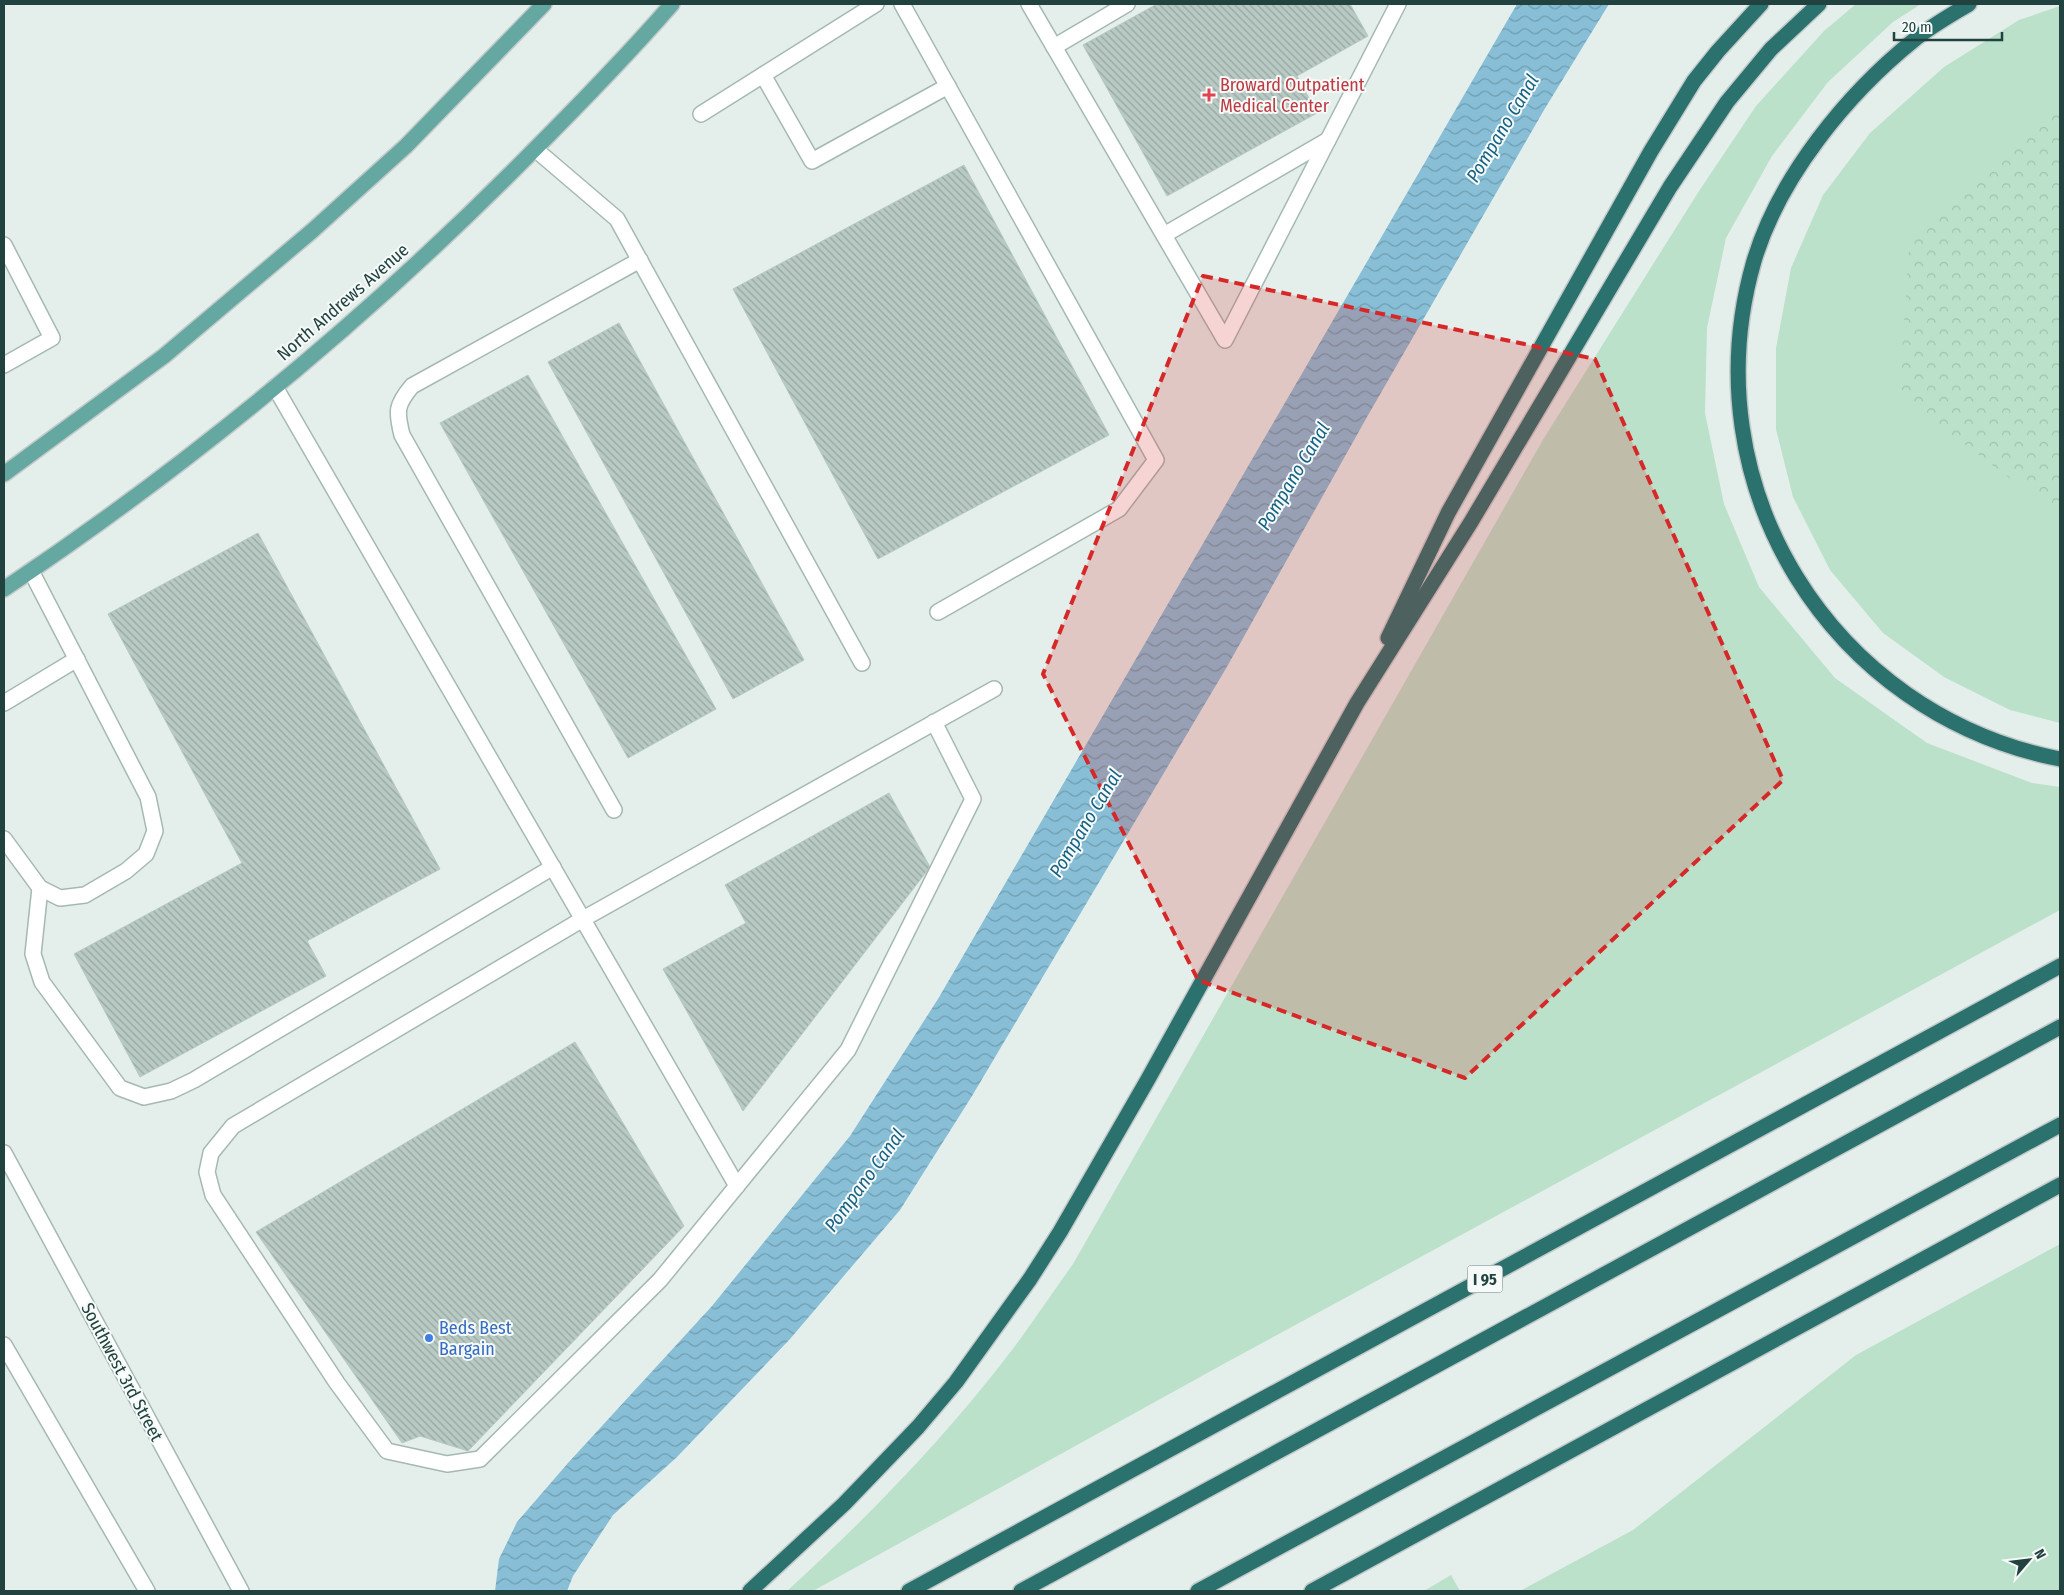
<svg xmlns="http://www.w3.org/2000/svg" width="2064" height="1595" font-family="'Fira Sans Condensed',sans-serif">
<defs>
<pattern id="forest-crowns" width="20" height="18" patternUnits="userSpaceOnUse" patternTransform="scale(1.25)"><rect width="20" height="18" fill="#bbe1cb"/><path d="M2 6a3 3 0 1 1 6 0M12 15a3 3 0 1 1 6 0" fill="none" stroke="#a0c2af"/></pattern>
<pattern id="water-waves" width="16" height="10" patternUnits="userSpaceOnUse" patternTransform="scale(1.25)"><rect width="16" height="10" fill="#88bfd7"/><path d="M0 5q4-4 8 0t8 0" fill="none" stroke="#6f9db0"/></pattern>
<pattern id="building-back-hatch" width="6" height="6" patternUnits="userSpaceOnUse" patternTransform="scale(1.25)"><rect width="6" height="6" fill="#b9cac5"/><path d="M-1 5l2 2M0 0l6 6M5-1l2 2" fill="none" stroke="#96a6a1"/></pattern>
</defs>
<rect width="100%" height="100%" fill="#e4efeb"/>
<g fill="#bbe1cb">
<path d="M1856,4H1921L1893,22L1828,82L1772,156L1726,238L1707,328L1705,413L1724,504L1759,587L1835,678L1927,743L2032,783L2060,787V910L1229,1361L813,1591H787C868,1517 945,1438 1012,1350C1033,1322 1053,1292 1073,1264L1544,438L1699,191L1756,106L1824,31Z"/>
<polygon points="2060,6 2060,723 2010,710 1944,677 1883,633 1830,570 1793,497 1776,429 1776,348 1791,268 1823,195 1870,133 1944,67 2019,20"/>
<polygon points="2060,1244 2060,1591 1520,1591 1633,1530 1856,1355"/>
<polygon points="1451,1575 1460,1591 1424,1591"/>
</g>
<polygon fill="url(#forest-crowns)" points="2060,109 2060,516 1899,395 1910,236"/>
<polygon fill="url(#water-waves)" points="1517,4 1609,4 1544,110 1367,417 1228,665 972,1096 900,1210 790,1339 677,1457 613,1515 573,1576 567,1591 495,1591 499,1559 517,1522 568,1463 712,1306 850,1136 938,999"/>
<g fill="url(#building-back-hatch)" stroke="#b6c9c4">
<polygon points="1157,4 1350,4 1368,36 1297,76 1317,113 1167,196 1083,45"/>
<polygon points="964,165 1109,435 878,559 733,289"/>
<polygon points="619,323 804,660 733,699 548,362"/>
<polygon points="528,375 716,709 628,758 440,423"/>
<polygon points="258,533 440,869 307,941 326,976 140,1077 74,954 242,863 108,614"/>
<polygon points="889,793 930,867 743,1111 663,969 746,923 725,885"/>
<polygon points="575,1042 684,1226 468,1451 420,1436 402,1443 256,1232"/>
</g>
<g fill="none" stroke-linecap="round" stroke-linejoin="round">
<defs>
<g id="minor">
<polyline points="902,4 1156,460 1119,509 938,612"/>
<polyline points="1029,4 1225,340 1398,4"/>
<polyline points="1054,47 1127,4"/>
<polyline points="763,75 812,161 948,86"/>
<polyline points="701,114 876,4"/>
<polyline points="535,149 617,219 862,663"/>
<polyline points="1164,235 1328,140"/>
<polyline points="4,245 52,338 4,365"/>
<polyline points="275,387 737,1186"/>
<polyline points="4,703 77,659"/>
<polyline points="934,722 973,799 848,1050 660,1280 480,1459 447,1464 387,1451 337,1383 213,1195 207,1172 211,1153 233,1126 583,919 994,689"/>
<path d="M614,810L402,435C396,411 396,405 412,386L640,260"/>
<polyline points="4,839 40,888 60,898 85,895 126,871 146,854 155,831 148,797 31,571"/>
<polyline points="40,888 33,954 42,982 120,1088 144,1097 171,1091 194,1080 553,867"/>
<polyline points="4,1153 241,1591"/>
<polyline points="4,1345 147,1591"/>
</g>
<g id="major">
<polyline points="4,474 164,356 312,231 406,146 544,4"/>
<path d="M4,589C191,464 366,319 524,160C575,109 625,58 672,4"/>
</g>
<g id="highway">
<path d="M1969,4C1951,15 1931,26 1914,40C1847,94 1779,177 1754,261C1689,486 1831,714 2060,759"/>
<polyline points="1388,638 1448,513 1651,151 1694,81 1718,51 1761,4"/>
<polyline points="750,1591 844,1504 918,1427 956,1382 1030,1279 1060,1232 1147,1081 1357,703 1471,522 1670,187 1727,102 1771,49 1819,4"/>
<polyline points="909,1591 2060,966"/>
<polyline points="1021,1591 2060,1027"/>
<polyline points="1198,1591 2060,1125"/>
<polyline points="1312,1591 2060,1185"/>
</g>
</defs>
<use href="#minor" stroke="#a6b8b4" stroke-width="18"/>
<use href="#major" stroke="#c1cac9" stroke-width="18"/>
<use href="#highway" stroke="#c1cac9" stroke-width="18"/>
<use href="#minor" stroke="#fff" stroke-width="15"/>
<use href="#major" stroke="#65a8a1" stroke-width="15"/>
<use href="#highway" stroke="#2b716d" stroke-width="15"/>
</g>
<path fill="#d62828" fill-opacity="0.2" stroke="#d62828" stroke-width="4" stroke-dasharray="10 6" stroke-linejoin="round" d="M1203,276L1595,359L1783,780L1465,1078L1198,980L1043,674Z"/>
<path fill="#e0444e" stroke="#f5faf9" stroke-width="2" d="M1206.5 87.5h5v5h5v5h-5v5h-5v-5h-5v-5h5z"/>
<circle fill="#3f7fe0" stroke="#f5faf9" stroke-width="2" cx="429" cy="1338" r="5"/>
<g text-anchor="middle" stroke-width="4" stroke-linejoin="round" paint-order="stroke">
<rect fill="#f5faf9" stroke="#617976" stroke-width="1" x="1467.5" y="1265.5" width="35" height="27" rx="4"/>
<g font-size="16" font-weight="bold" fill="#21423e">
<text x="1485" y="1285">I 95</text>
</g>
<g font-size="18" fill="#be3a42" stroke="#f5faf9" text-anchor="start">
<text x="1220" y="91">Broward Outpatient<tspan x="1220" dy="21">Medical Center</tspan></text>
</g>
<g font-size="18" fill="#21423e" stroke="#f5faf9">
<text transform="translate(343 302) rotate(-41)" y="6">North Andrews Avenue</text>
<text transform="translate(122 1372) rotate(62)" y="6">Southwest 3rd Street</text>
</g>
<g font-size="18" fill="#366cbe" stroke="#f5faf9" text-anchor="start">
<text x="439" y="1334">Beds Best<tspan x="439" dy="21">Bargain</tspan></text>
</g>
<g font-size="19" font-style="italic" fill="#166184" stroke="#f5faf9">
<text transform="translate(1502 128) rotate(-59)" y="7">Pompano Canal</text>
<text transform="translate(1293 476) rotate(-59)" y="7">Pompano Canal</text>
<text transform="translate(1085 823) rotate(-59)" y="7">Pompano Canal</text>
<text transform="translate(864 1180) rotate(-54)" y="7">Pompano Canal</text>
</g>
</g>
<rect width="2064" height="1595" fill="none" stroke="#21423e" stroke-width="10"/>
<g transform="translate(2029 1560) rotate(62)" stroke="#f5faf9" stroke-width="4" paint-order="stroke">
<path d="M0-4L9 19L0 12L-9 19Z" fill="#21423e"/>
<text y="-8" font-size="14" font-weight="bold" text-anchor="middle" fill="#21423e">N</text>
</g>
<path d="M1894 32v8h108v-8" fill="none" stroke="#21423e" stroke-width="2.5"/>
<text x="1902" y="32" font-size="15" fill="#21423e" stroke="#f5faf9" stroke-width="4" paint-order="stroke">20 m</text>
</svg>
